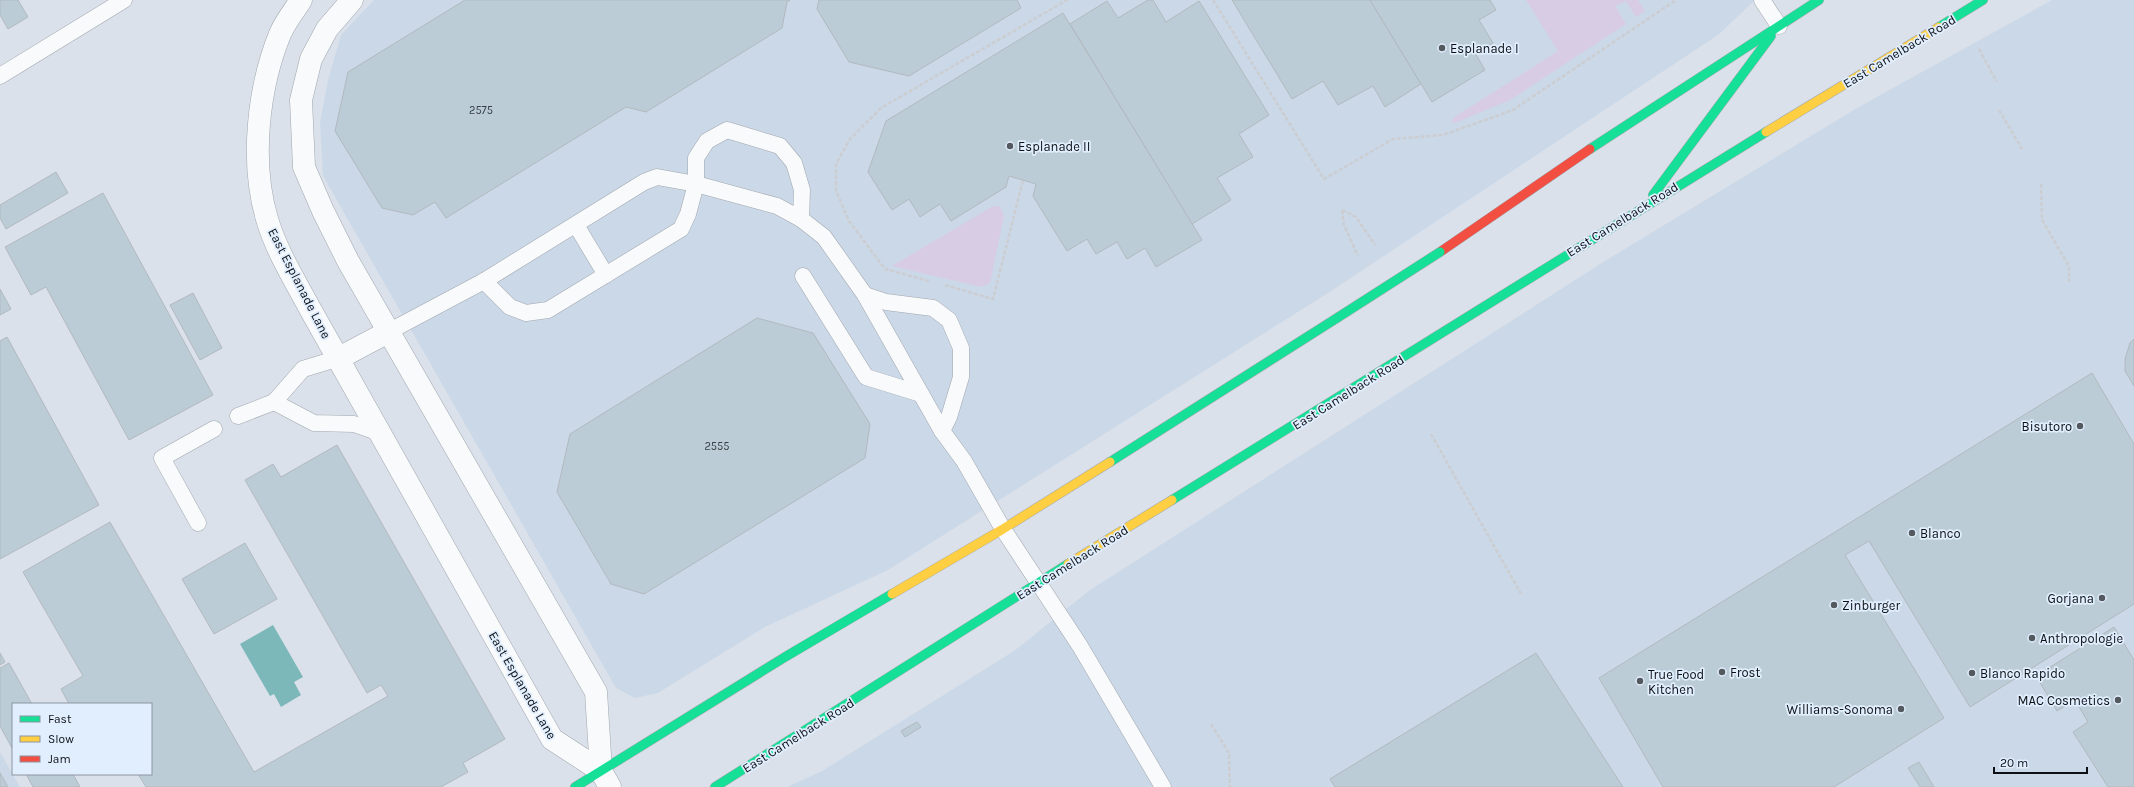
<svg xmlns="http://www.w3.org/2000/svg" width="2134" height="787" font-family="Karla,sans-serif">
<rect width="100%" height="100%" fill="#dae1ea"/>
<g fill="#cbd8e8">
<polygon points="374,0 1755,0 1718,35 1328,293 888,570 765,627 658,693 635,698 616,688 323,176 320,122 328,80 341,35"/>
<polygon points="2052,0 2134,0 2134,787 787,787 822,771 1014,651 1090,590 1605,261 1857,108"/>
<polygon points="0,752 20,787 0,787"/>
</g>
<g fill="#d8cce5">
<polygon points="1526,0 1638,0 1645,11 1636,17 1626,1 1615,6 1626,24 1510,100 1452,124 1453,118 1558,51"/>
<polygon points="993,206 1000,206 1004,216 990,283 981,287 892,266"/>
</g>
<polygon fill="#7cb8b9" points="273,625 303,677 294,682 301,695 281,707 274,694 270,696 240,644"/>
<g fill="#bbccd6" stroke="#b2b9bf">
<polygon points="0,0 18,0 28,17 8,29 0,15"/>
<polygon points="465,0 790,0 787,2 782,28 646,112 626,107 446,218 435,202 413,215 382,208 335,131 348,72"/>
<polygon points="819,0 1017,0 1021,8 909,76 849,62 817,9"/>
<polygon points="1148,0 1153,0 1166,22 1199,1 1269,115 1239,134 1253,157 1217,178 1231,200 1192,224 1070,24 1107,1 1118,18"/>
<polygon points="1232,0 1370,0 1421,84 1385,107 1373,86 1338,105 1323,81 1292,99"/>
<polygon points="1370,0 1490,0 1496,10 1479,20 1493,43 1475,53 1485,70 1432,102"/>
<polygon points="1063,13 1202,240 1156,267 1145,248 1127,259 1117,242 1096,254 1087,239 1067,251 1033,196 1036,184 1009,176 1006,187 951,221 940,204 920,217 909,199 892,210 868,172 886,121"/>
<polygon points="56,172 68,193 6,229 0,218 0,205"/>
<polygon points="103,193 213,395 129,440 46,287 31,295 5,247"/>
<polygon points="0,289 11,309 0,315"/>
<polygon points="193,293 222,348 200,360 170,305"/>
<polygon points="757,318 813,333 870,424 865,458 644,594 611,584 557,492 570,434"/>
<polygon points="7,337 99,505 0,559 0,341"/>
<polygon points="2134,339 2134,386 2125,371 2125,359 2130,343"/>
<polygon points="2092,373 2134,444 2134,604 1970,707 1869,541 1845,555 1944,718 1834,787 1663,787 1599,678"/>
<polygon points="337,445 505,739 463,763 468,772 441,787 146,787 138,774 151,774 151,704 69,704 61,689 83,676 23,572 110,522 254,772 388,696 381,685 367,693 245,480 273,464 281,477"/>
<polygon points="245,543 277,599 214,634 182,579"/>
<polygon points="2114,627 2134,660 2134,787 2108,787 2073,732 2088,722 2075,700 2057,711 2036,676"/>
<polygon points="0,653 5,662 0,665"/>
<polygon points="1536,653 1623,787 1335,787 1330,779"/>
<polygon points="9,663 32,704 13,704 13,750 0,726 0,668"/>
<polygon points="917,722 921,727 905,737 901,731"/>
<polygon points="1919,762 1934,787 1920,787 1908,768"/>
<polygon points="0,773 8,787 0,787"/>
<polygon points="26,774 73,774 80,787 33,787"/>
</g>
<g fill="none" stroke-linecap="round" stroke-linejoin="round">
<defs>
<g id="lane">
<polyline points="1762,0 1779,26"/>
<polyline points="0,76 124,0"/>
<polyline points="576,225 606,275"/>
<polyline points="803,276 866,377 921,394"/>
<polyline points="484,281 510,307 526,313 548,310 681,229 688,214 696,184 696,158 707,141 727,130 780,146 794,163 802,190 801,219"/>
<polyline points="865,295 886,302 933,308 949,320 961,348 961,377 949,417 942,431"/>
<polyline points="388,332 484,281 644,182 657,177 696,184 777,206 801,219 824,237 865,295 942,431 964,461 1003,529 1080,646 1163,787"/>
<polyline points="274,402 314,423 354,424 380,433"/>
<polyline points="238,416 274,402 303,369 339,358"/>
<polyline points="198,523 162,458 214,429"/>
</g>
<g id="street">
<path d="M301,0C294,11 285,22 280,34C258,88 250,162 267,219C276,250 294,279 309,307L552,739L601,771"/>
<polyline points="352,0 327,29 311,59 301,100 304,167 323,211 348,261 596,692 601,771 610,787"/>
<polyline points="339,358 388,332"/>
</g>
<g id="fast">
<polyline points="1939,27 1983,0"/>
<polyline points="1590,149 1819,0"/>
<polyline points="1653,195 1771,36"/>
<polyline points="1477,311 1766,132"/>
<polyline points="1110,462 1337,318"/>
<polyline points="1172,500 1374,375"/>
<polyline points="575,787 785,657 892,594"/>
<polyline points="715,787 1068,564"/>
</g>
<g id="slow">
<polyline points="1766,132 1939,27"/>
<polyline points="1068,564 1172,500"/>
<polyline points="892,594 1003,529 1110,462"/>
</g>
<polyline id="jam" points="1440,252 1590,149"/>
</defs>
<use href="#lane" stroke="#a1a7ae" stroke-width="17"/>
<use href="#street" stroke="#a1a7ae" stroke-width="23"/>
<use href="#fast" stroke="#a1a7ae" stroke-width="10"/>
<use href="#slow" stroke="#a1a7ae" stroke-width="10"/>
<use href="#jam" stroke="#a1a7ae" stroke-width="10"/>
<g stroke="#cccdd0" stroke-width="2.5" stroke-dasharray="4 2" stroke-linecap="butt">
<polyline points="1213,0 1324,179 1393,139 1443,135 1513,110 1676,0"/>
<polyline points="1979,49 1997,82"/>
<polyline points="1999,110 2022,149"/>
<polyline points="2041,184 2042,220 2069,266 2069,282"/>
<polyline points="1342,210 1356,217 1375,245"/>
<polyline points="1342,210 1344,225 1358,256"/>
<polyline points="929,281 885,269 849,221 836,191 836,164 850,139 881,108 1067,0"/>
<polyline points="945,285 993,299 1023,180"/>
<polyline points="1431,434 1521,594"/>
<polyline points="1211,724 1229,753 1230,787"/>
</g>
<use href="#lane" stroke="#f9fafc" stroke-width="16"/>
<use href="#street" stroke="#f9fafc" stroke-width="22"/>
<use href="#fast" stroke="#16e098" stroke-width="9"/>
<use href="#slow" stroke="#ffcf43" stroke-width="9"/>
<use href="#jam" stroke="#f24e42" stroke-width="9"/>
<defs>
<g id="fast-bridge">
<polyline points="1337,318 1440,252"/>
<polyline points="1374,375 1477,311"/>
</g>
</defs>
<use href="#fast-bridge" stroke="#a1a7ae" stroke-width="10" stroke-linecap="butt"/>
<use href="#fast-bridge" stroke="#16e098" stroke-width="9"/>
</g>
<g fill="#545960" stroke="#e1eefe" stroke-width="1.5">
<circle cx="1442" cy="48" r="4"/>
<circle cx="1010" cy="146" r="4"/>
<circle cx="2080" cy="426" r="4"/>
<circle cx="1912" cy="533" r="4"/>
<circle cx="2102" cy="598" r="4"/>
<circle cx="1834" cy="605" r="4"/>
<circle cx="2032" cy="638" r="4"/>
<circle cx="1722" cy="672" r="4"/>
<circle cx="1972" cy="673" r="4"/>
<circle cx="1640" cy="681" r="4"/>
<circle cx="2118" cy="700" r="4"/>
<circle cx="1901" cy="709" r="4"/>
</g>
<g text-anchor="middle" stroke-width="3.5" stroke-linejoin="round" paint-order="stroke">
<g font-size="11" fill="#383f46">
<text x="481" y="114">2575</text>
<text x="717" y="450">2555</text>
</g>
<g font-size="13" fill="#0c1016" stroke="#e1eefe" text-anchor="start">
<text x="1450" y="53">Esplanade I</text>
<text x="1018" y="151">Esplanade II</text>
<text x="2072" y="431" text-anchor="end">Bisutoro</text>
<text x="1920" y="538">Blanco</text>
<text x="2094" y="603" text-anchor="end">Gorjana</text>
<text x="1842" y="610">Zinburger</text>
<text x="2040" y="643">Anthropologie</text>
<text x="1730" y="677">Frost</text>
<text x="1980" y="678">Blanco Rapido</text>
<text x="1648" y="679">True Food<tspan x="1648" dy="15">Kitchen</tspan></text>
<text x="2110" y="705" text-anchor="end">MAC Cosmetics</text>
<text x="1893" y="714" text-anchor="end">Williams-Sonoma</text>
</g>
<g font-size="13" fill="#0c1016" stroke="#e1eefe">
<text transform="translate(1899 51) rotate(-31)" y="5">East Camelback Road</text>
<text transform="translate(1622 219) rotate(-32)" y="5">East Camelback Road</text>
<text transform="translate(300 283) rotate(63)" y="5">East Esplanade Lane</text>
<text transform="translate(1348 392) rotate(-32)" y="5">East Camelback Road</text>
<text transform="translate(1072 562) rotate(-32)" y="5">East Camelback Road</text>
<text transform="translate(523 685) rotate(60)" y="5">East Esplanade Lane</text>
<text transform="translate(798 735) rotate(-32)" y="5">East Camelback Road</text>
</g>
</g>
<rect x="12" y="703" width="140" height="72" fill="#e1eefe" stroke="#8c95a1"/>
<rect x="20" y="716" width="20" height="6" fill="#16e098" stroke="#8c95a1"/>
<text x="48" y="723" font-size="12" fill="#0c1016">Fast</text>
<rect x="20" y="736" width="20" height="6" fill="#ffcf43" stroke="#8c95a1"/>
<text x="48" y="743" font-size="12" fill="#0c1016">Slow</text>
<rect x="20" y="756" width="20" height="6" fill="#f24e42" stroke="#8c95a1"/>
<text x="48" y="763" font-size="12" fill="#0c1016">Jam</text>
<path d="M1994 767v6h93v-6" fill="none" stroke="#0c1016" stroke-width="2"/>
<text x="2000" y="767" font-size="12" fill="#0c1016" stroke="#e1eefe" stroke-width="3" paint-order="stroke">20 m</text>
</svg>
